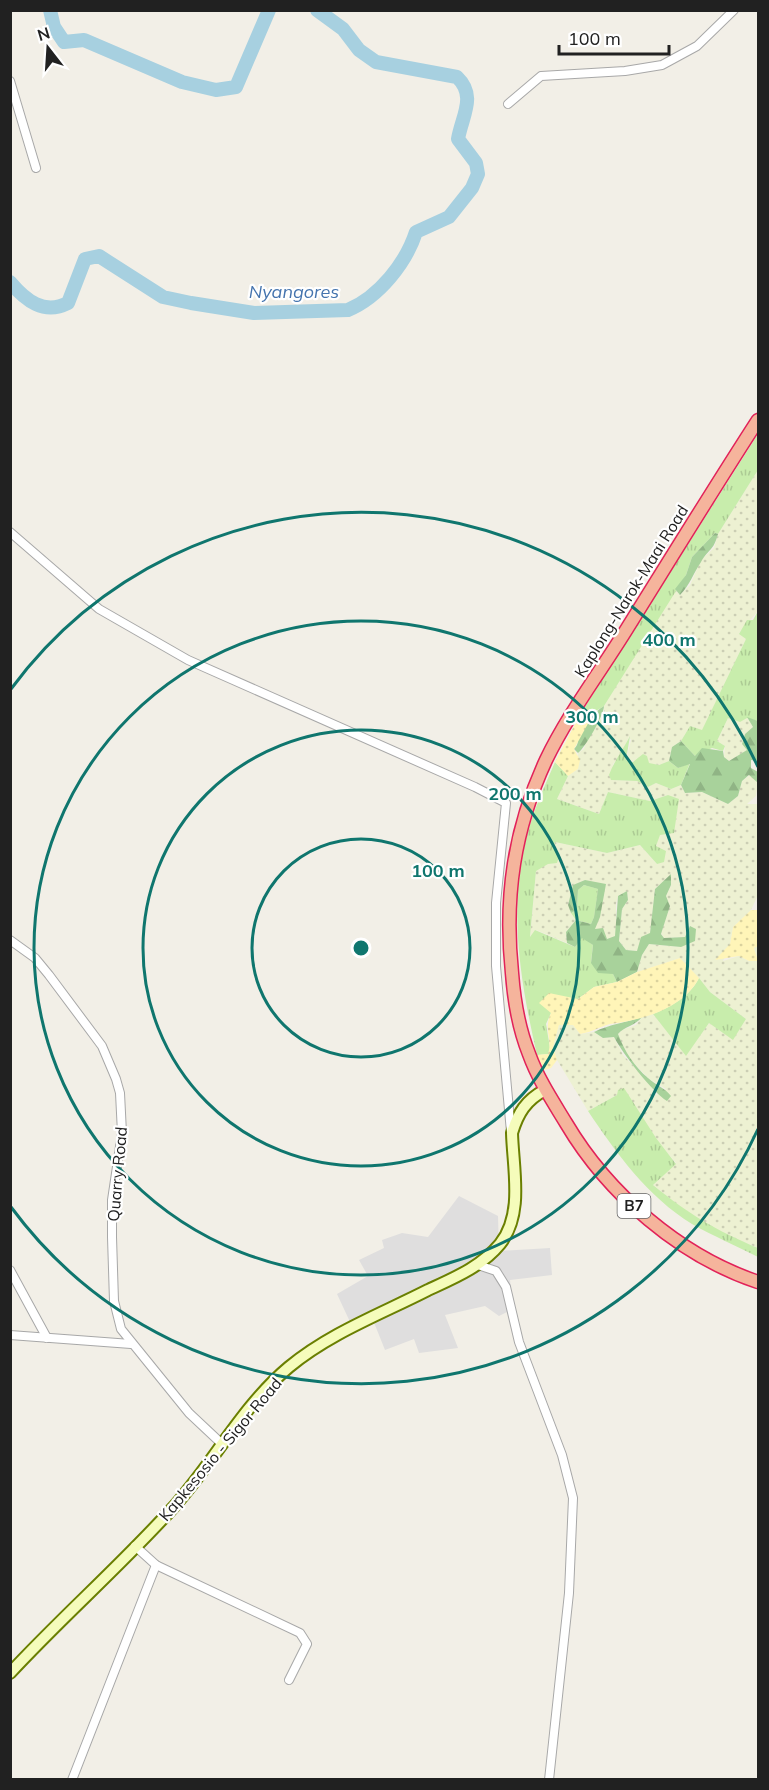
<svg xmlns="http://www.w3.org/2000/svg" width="769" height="1790" font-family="Mulish,sans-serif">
<defs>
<pattern id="farmland-dots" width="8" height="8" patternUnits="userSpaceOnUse" patternTransform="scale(1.5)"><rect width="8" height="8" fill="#edf1d2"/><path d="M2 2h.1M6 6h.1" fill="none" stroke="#cbceb4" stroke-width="1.8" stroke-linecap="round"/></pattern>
<pattern id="grass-tufts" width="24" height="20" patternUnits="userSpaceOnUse" patternTransform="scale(1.5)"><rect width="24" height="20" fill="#c8edac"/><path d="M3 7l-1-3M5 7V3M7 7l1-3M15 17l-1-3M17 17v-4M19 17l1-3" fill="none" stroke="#accb94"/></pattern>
<pattern id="forest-firs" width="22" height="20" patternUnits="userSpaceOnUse" patternTransform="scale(1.5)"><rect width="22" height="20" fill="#a8d29b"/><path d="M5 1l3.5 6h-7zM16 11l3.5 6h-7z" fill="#90b485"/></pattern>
<pattern id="sand-dots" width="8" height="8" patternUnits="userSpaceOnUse" patternTransform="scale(1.5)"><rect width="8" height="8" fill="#fff5b8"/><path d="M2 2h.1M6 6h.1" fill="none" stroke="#dad29e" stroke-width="1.8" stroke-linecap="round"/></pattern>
</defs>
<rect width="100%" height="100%" fill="#f2efe7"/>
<polygon fill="#dfdede" points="459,1196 498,1216 499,1251 550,1248 552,1275 510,1280 513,1309 499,1316 485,1306 445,1315 458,1348 419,1353 414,1339 385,1350 371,1315 351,1324 337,1294 368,1276 359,1260 384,1248 382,1240 402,1233 428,1237"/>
<g fill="url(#farmland-dots)">
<polygon points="758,470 758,611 739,633 746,639 702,731 690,726 681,741 672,747 669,761 659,765 626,760 631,740 629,737 620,757 613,764 611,780 637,781 648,787 656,783 671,789 681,785 685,793 702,792 728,804 738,796 742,781 750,775 758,783 756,796 747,804 758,804 758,895 751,910 733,927 730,944 723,961 739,956 749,961 758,961 754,947 758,946 758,1248 718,1232 690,1215 653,1185 676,1163 617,1095 588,1111 557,1060 553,1047 559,1025 573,1025 580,1034 594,1032 603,1038 614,1037 623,1055 650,1083 656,1095 666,1089 649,1079 625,1054 618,1034 622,1030 636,1025 642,1017 653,1014 686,1055 709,1023 733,1039 746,1019 710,992 680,958 637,972 642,955 649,944 681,947 691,926 685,937 664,938 661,933 670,906 666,896 671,885 671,874 655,889 650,933 637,951 626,950 619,941 622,909 628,900 627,891 618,896 616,904 616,936 607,939 594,929 585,880 573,885 568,905 576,920 566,932 567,943 536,930 530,939 536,871 554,849 555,842 607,853 640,845 657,864 656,847 668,795 650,801 608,792 599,814 557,799 568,776 578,769 578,753 584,749 588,736 604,714 604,706 675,589 680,595 690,585 701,560 714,548 718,534"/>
<polygon points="747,717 753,727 745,734 742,744 748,750 729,761 724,757 725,746 717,741 728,718"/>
</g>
<g fill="url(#grass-tufts)">
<polygon points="758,434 758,470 718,534 715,533 692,557 686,575 604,706 596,711 590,720 581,713"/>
<polygon points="758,611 758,721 747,718 740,722 728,718 717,741 725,746 723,751 712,748 695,756 681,741 690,726 702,730 746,639 739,634 747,620 753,620"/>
<path d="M630,736L626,760L633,762L643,754L647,756L649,763L659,765L669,761L678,768L690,763L681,785L671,789L656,783L648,787L637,781L611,780L609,775C614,761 623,750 630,736Z"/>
<path d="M555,762L568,776L557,799L599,814L608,792L650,801L668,795L679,799L674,833L660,835L656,846L666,851L664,862L657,864L640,845L607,853L555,842L554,849L560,854L557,863L548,864L536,871L530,937L535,930L575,947L582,937L593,945L591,962L613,974L617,982L594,987L578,999L551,1013L546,1024L550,1048L548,1054L537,1055C521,985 508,911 526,840C532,813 544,788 555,762Z"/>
<polygon points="584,885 598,889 594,917 591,924 576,920 571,913 577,910 578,890"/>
<path d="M699,978L710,992L746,1019L733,1040L709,1023L686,1056L653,1014C671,1007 690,996 699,978Z"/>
<path d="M624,1088L656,1138L676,1164L653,1185C690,1215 715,1230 758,1248V1257C737,1246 713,1236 692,1224C648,1197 616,1153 588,1111L617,1095L618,1090Z"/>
</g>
<g fill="url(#forest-firs)">
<path d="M715,533L718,534C713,552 709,548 701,562C693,574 690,585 680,595L675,589L686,575L692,557Z"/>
<path d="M604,706C604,715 585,748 578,753L574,749C579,744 577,742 579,736C583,725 594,712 604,706Z"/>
<polygon points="747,717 758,721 758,761 751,760 751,768 758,772 758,783 749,775 742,781 738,796 728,804 702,792 685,793 681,785 690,764 678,768 669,761 672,747 681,741 695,756 702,748 723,751 724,757 729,761 747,750 742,744 745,734 753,727"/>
<polygon points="671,874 671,885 666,896 670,906 661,934 664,938 685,937 690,926 696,929 695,941 681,947 649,944 642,955 637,972 617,982 613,974 598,973 591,963 593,945 582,938 575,947 567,943 566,932 576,920 591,924 594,917 598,889 584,885 578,890 577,910 571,913 568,905 573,885 585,880 606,884 600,917 595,929 603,928 607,939 615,936 618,896 627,891 628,900 622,909 619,941 626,950 637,951 641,937 650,933 655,889"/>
<path d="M642,1017C635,1026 625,1026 618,1034C625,1052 634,1066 648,1078C656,1085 665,1088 671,1096L667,1101C652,1092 623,1054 614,1037L603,1038L594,1032C610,1024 625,1023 642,1017Z"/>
</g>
<g fill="url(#sand-dots)">
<polygon points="581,713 590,720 574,749 580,760 578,769 568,776 555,762"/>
<polygon points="751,910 758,910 758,946 754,948 758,961 749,961 739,956 715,960 730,944 733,927"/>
<path d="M680,958L699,978C683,1009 642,1020 610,1024C601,1026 593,1032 580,1034L573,1025H559L553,1047L557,1060L551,1068L544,1070L537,1055L548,1054C553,1039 543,1030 551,1013L539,1003L549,993L578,999L594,987L617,982L637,972Z"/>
</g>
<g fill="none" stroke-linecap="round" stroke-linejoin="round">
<g stroke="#a7d0e0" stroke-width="14">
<polyline points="50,10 54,27 64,42 84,40 182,82 216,90 236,87 269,10"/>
<path d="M10,282C26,301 44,315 68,303L85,259L99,256L163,297L191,303L254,313L348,310C379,297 406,263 416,232L449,217L472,188L478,174L476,163L458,139C462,116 477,96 457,77L376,62L359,50L343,29L317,10"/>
</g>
<defs>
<g id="minor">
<polyline points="10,81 36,168"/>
<polyline points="508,104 541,76 625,71 662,65 697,46 734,10"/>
<polyline points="10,532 99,609 188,660 475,787 506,803 496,903 496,966 511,1132"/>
<polyline points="10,940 35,958 49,975 102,1046 116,1079 120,1093 122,1133 112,1200 112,1237 114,1301 121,1329 189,1413 222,1444"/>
<polyline points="478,1265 496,1271 506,1287 519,1342 562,1455 573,1498 569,1593 549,1780"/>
<polyline points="10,1270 47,1338"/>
<polyline points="10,1335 131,1344"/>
<polyline points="135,1546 156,1565 300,1633 307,1644 289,1680"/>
<polyline points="72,1780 156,1565"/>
</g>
<path id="secondary" d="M10,1673C62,1617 119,1567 170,1511C212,1466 241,1407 289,1367C330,1333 381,1314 428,1290C454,1278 481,1267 500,1244C524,1214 513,1169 512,1133C518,1113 526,1100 545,1090"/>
<path id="trunk" d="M758,420C714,488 671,558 628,627C601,671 568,714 546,760C514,829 504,897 512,973C514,1000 519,1029 529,1054C538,1079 552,1100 566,1123C608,1194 680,1256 758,1282"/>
</defs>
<use href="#minor" stroke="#a8a8a8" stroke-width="10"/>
<use href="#secondary" stroke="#6a7f01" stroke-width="14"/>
<use href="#trunk" stroke="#e22259" stroke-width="15"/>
<use href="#minor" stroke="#fff" stroke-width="8"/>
<use href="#secondary" stroke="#f5fcbb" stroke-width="10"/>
<use href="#trunk" stroke="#f5b49c" stroke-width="12"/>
</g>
<g fill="none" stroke="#0f766e" stroke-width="3">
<circle cx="361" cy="948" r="109"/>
<circle cx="361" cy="948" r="218"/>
<circle cx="361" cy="948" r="327"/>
<path d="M758 1129A436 436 0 0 1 11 1207M11 689A436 436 0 0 1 758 767"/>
</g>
<g text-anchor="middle" stroke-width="4.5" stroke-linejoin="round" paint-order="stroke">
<rect fill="#fff" stroke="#646464" stroke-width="1.5" x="617.5" y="1194" width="33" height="24" rx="4.5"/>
<g font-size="15" font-weight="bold" fill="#212121">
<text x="634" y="1211">B7</text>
</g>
<g font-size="16" fill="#212121" stroke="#fff">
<text transform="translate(631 591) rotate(-58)" y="6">Kaplong-Narok-Maai Road</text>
<text transform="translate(117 1174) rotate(-85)" y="6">Quarry Road</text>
<text transform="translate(220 1449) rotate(-50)" y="6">Kapkesosio - Sigor Road</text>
</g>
<g font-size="18" font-style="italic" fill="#4574ae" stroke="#fff">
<text x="294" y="298">Nyangores</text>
</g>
</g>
<circle cx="361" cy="948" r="9" fill="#0f766e" stroke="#fff" stroke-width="3"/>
<g font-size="18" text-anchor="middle" font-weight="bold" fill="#0f766e" stroke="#fff" stroke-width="4.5" stroke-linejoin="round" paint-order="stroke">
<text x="669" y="646">400 m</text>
<text x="592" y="723">300 m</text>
<text x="515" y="800">200 m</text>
<text x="438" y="877">100 m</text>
</g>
<rect width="769" height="1790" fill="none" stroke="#212121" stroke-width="24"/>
<g transform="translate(48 48) rotate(343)" stroke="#ffffff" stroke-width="4.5" paint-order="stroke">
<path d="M0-4.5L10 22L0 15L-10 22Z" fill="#212121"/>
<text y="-9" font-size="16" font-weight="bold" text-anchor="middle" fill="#212121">N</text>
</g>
<path d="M559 45v9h110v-9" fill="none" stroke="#212121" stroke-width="3"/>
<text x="568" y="45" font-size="18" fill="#212121" stroke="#ffffff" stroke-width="4.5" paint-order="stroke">100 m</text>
</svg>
